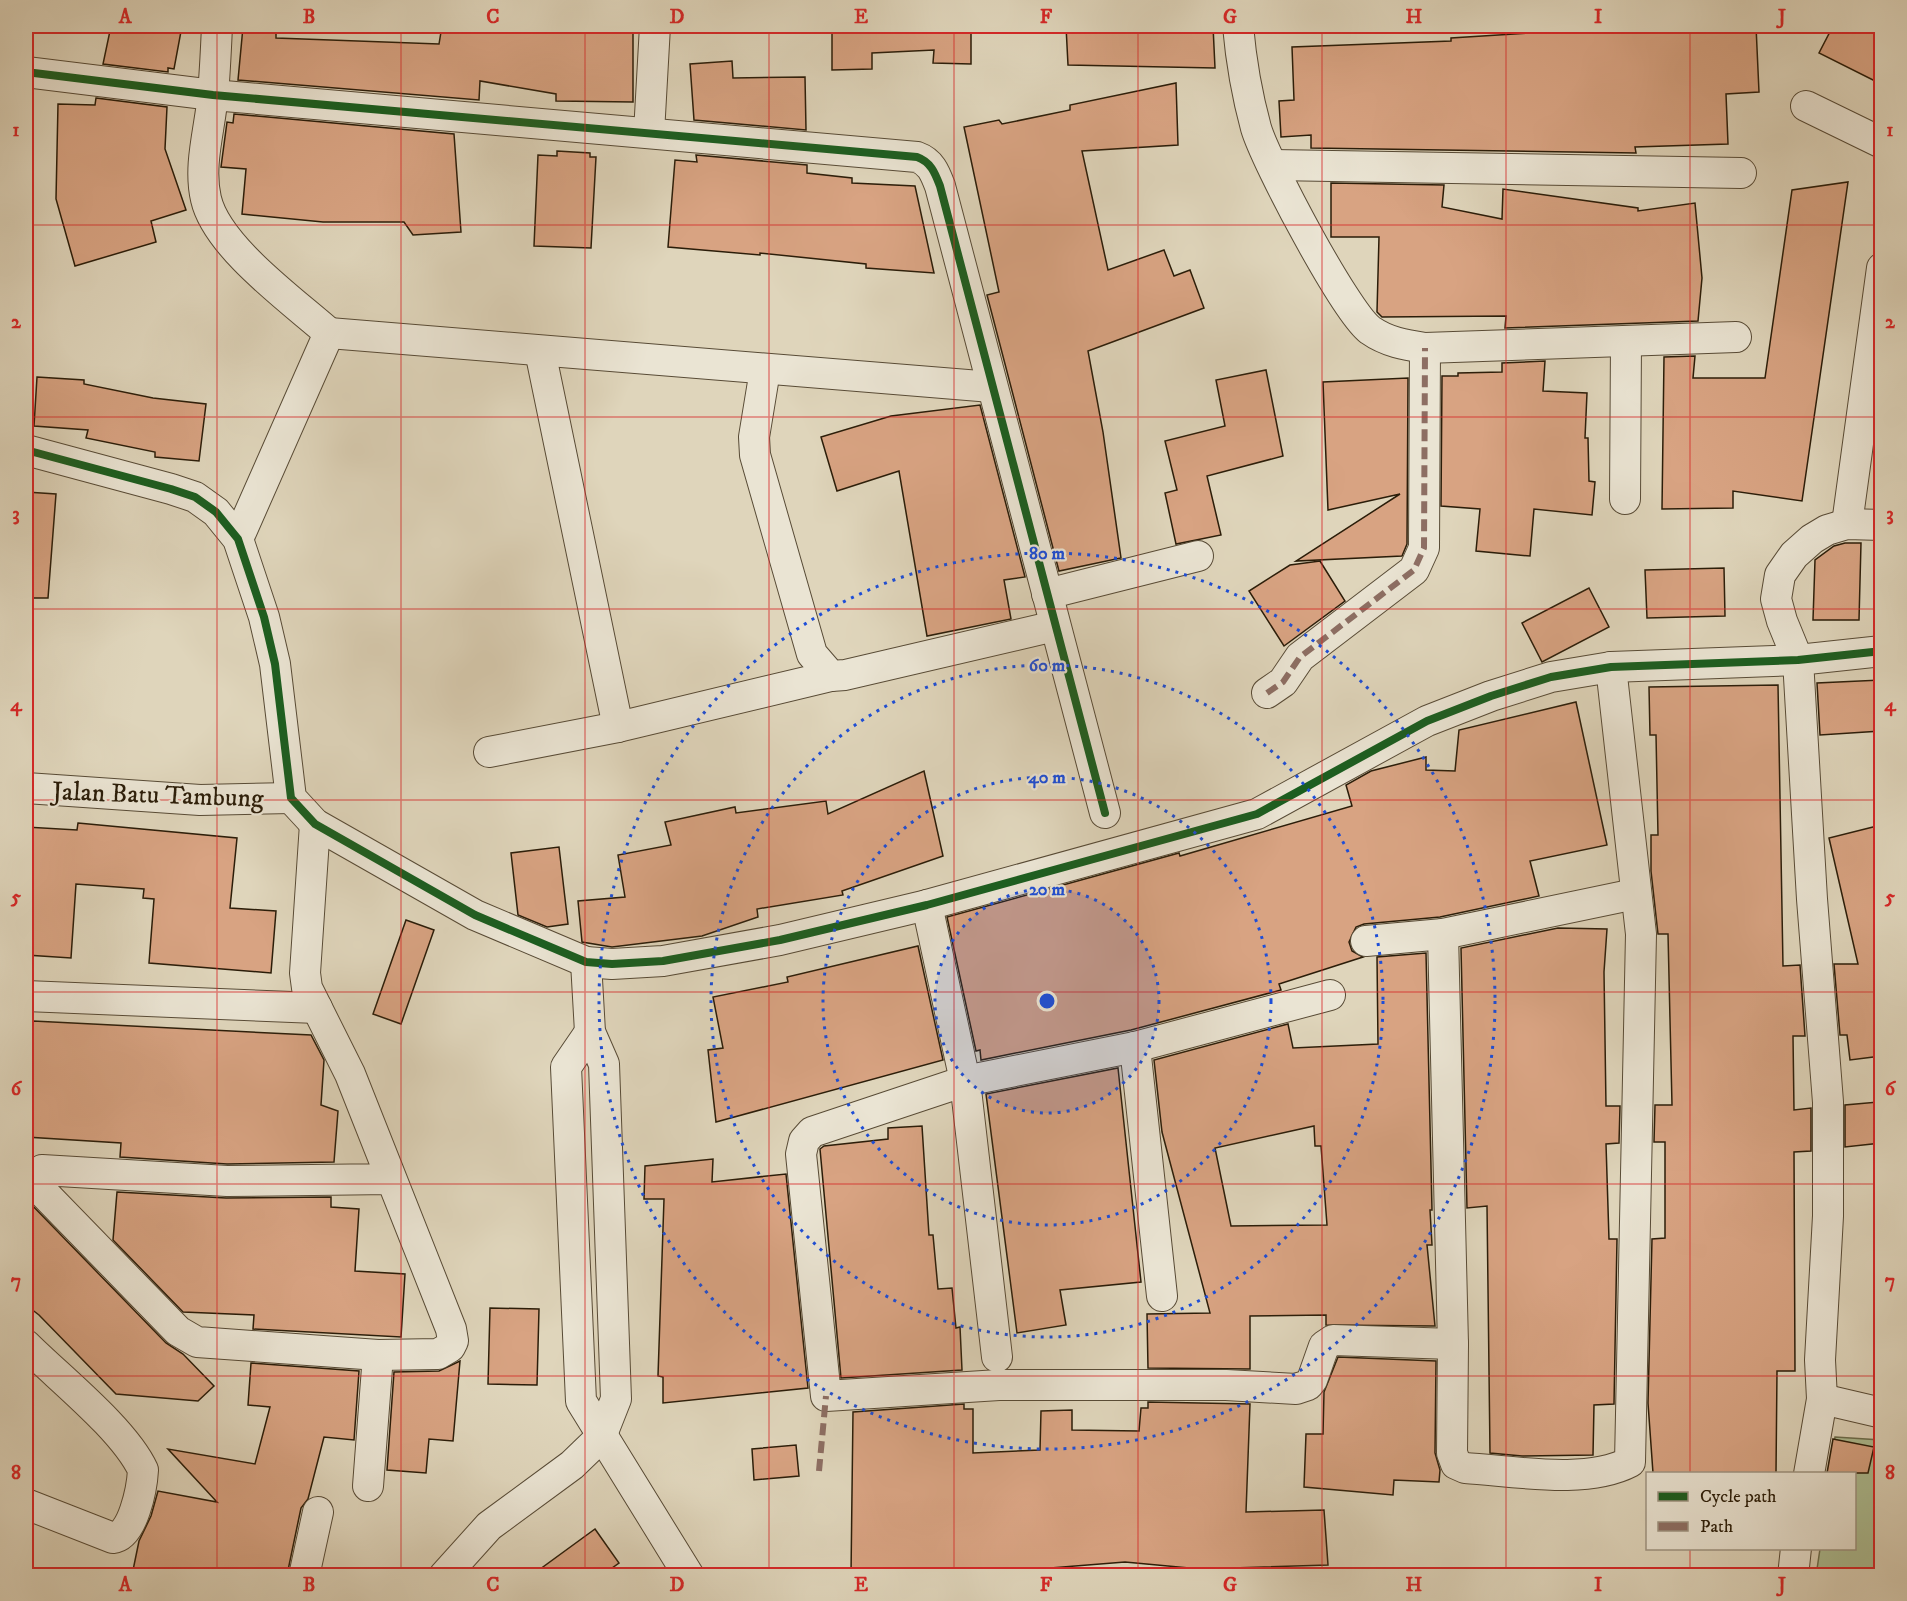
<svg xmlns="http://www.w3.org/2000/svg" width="1907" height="1601" font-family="'IM FELL DW Pica',serif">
<rect width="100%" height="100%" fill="#dfd5bb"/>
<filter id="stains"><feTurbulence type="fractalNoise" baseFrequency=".00333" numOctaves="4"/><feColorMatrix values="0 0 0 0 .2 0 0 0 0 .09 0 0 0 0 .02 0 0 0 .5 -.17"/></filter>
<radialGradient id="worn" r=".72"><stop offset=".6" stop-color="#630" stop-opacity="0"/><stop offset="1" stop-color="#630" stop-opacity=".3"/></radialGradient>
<polygon fill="#adbe93" stroke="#6c6e4e" stroke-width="1.5" points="1835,1437 1881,1440 1881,1575 1816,1576 1820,1549 1854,1548 1854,1474 1830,1473"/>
<g fill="#d8a382" stroke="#2b1d09" stroke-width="1.5" fill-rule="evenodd">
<polygon points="111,26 182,26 174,69 168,68 168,72 103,64"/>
<polygon points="442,26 633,26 633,102 556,101 556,94 480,81 479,100 238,80 243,27 276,30 276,38 439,44"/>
<polygon points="832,26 971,26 971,64 933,63 934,50 872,53 872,69 832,70"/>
<polygon points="1066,26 1213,26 1215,68 1068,65"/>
<polygon points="1529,26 1756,26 1759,92 1726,94 1728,144 1635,147 1636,153 1311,148 1311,135 1281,137 1279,101 1294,100 1292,47 1451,41 1451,38 1529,33"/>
<polygon points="1833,26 1881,26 1881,84 1819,53"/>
<polygon points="732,61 733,78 805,77 806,130 694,120 690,64"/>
<polygon points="1176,83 1178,145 1082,151 1108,270 1164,250 1174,276 1190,270 1204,308 1088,351 1103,432 1121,558 1059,571 987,295 999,292 964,127 999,120 1002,124 1070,110 1070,105"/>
<polygon points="96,98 167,107 165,149 186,210 151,221 156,242 75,266 56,199 58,104 95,105"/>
<polygon points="234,114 454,134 461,232 413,235 404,222 323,222 242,214 246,169 221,167 227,122 233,123"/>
<polygon points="557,151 590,153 590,157 596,157 591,248 534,246 538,155 557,156"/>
<polygon points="696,155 807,165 807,173 852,178 852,183 915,186 934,273 866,268 866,264 760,253 760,255 668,247 675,160 697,162"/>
<polygon points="1848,182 1802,501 1733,491 1733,508 1662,509 1664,357 1695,356 1693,378 1765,378 1792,190"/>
<polygon points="1331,183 1444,185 1442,207 1502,219 1503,189 1638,208 1638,211 1695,203 1702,278 1698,321 1505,328 1506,316 1382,317 1377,312 1379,237 1331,237"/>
<polygon points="1545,361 1543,391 1587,393 1585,438 1588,438 1589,481 1595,482 1592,515 1534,509 1530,556 1476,551 1480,509 1441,506 1442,376 1458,376 1458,373 1502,372 1502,363"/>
<polygon points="1266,370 1283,456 1207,476 1221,535 1176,544 1165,493 1177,490 1165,441 1225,426 1216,380"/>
<polygon points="37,377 84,380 84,384 153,398 206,404 199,461 155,457 155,452 86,438 88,430 34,426"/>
<polygon points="1408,378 1407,544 1402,556 1296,561 1400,494 1328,510 1323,382"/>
<polygon points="980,405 1025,577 1004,580 1011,619 927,636 899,471 837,491 821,437 891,416"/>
<polygon points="26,492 56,494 48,598 26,598"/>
<polygon points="1845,543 1861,543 1859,620 1813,620 1815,560 1834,546"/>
<polygon points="1320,561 1345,601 1284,646 1249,591 1290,565"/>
<polygon points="1724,568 1725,616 1647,618 1645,570"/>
<polygon points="1589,588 1609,627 1542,662 1522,623"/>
<polygon points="1881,680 1881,731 1820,735 1817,683"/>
<polygon points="1778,685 1783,966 1800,965 1805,1036 1793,1036 1794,1110 1811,1108 1811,1151 1794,1152 1795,1371 1777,1371 1776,1473 1653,1473 1648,1403 1652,1239 1665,1238 1665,1142 1654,1142 1655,1105 1672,1105 1668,934 1658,934 1651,871 1651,835 1658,835 1656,735 1650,735 1649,687"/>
<polygon points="1576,702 1607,845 1530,861 1539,896 1440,917 1364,924 1356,927 1349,942 1352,951 1363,957 1279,984 1281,990 1131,1030 981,1060 980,1050 976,1051 947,917 1179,853 1180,856 1352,806 1346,785 1371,771 1426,757 1426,770 1455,771 1459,730"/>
<polygon points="924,771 943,856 842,891 843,895 757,909 758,917 702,936 612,947 582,942 578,901 625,897 618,855 671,845 665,822 735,807 736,813 826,801 828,814"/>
<polygon points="78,823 237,838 230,908 276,911 271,973 149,963 154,899 143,898 144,889 76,884 71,958 26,955 26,827 77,830"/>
<polygon points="1881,825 1881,1056 1850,1060 1847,1035 1840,1035 1834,964 1858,964 1829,838"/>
<polygon points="559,847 568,924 547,927 518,915 511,853"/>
<polygon points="406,920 434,930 401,1024 373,1014"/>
<polygon points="1558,928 1607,929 1604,972 1606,1106 1620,1106 1619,1143 1606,1144 1609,1239 1617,1239 1614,1404 1594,1405 1593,1455 1522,1456 1490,1453 1487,1206 1467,1208 1461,948"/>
<polygon points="918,946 943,1060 716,1122 708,1050 723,1048 713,997 788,982 787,977"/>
<path d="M1426,953L1432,1210H1430L1432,1245H1427L1435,1326L1326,1325V1315L1250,1316V1369L1148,1368L1147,1314L1210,1313L1162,1132L1154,1060L1288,1024L1293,1048L1378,1044L1377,957ZM1314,1126L1315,1146H1321L1327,1225L1231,1226L1215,1148Z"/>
<polygon points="33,1021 311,1035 324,1060 321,1105 338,1111 334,1162 227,1164 120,1157 121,1143 26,1137 26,1024 33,1024"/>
<polygon points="1118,1068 1141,1282 1060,1290 1066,1325 1017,1333 986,1094"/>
<polygon points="1878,1102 1881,1143 1845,1147 1845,1105"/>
<polygon points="922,1126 929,1235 933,1235 938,1289 952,1288 956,1328 960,1327 962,1370 841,1378 820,1149 824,1146 888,1139 888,1128"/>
<polygon points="713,1159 712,1182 786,1174 808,1388 663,1403 663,1377 658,1376 664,1199 644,1199 645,1166"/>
<polygon points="117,1192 226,1198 331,1197 331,1207 359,1209 355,1271 405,1274 401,1337 253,1329 254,1315 183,1312 113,1240"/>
<polygon points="26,1199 166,1343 183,1354 214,1386 198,1401 116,1394 39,1315 26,1305"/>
<polygon points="490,1308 539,1309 537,1385 488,1384"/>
<polygon points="1338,1357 1436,1361 1435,1453 1440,1470 1439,1482 1394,1480 1393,1495 1304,1487 1306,1434 1323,1434 1324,1392"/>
<polygon points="460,1361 453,1441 429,1439 426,1473 387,1470 394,1372 439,1371"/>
<polygon points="251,1363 359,1371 354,1440 324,1437 308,1499 301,1508 287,1575 132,1575 139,1541 151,1516 158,1491 217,1502 168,1449 255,1464 270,1407 248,1405"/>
<polygon points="1148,1402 1250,1404 1246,1512 1324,1510 1328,1565 1200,1569 1125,1562 1001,1572 926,1569 851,1575 853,1412 964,1404 964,1409 973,1409 973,1453 1040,1450 1041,1411 1072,1410 1072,1430 1139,1431 1141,1408 1148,1408"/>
<polygon points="1833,1439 1874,1447 1868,1473 1827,1473"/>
<polygon points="796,1445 799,1476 754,1480 752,1449"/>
<polygon points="595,1529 619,1563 602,1575 532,1575"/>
</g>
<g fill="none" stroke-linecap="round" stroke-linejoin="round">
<defs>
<g id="street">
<path d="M217,26C216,48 215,72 213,94C210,129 198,165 206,199C217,247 293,301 329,333L238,539"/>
<path d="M1238,26C1241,60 1247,95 1256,128C1266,162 1345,311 1370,330C1387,342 1405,345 1425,348L1736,337"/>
<path d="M26,72L213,95L917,157C931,162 935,173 940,186L1105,813"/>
<polyline points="1806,106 1882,143"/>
<polyline points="649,133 655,26"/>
<polyline points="1273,165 1741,173"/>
<polyline points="329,333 992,387"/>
<polyline points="540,351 618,727"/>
<polyline points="765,370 754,437 755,455 812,654 831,676 845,675 1055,626"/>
<polyline points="26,450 171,489 195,497 216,512 238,539 264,617 275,664 291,798 315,824 475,915 586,962 612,964 663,961 780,940 927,905 1257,814 1427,721 1491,696 1551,677 1611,667 1798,660 1882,651"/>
<polyline points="1625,499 1626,341"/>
<polyline points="1847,524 1882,268"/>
<polyline points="1047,594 1198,556"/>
<polyline points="1267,693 1283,682 1300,657 1414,570 1424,548 1425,348"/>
<polyline points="489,752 618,727 831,676"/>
<polyline points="26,788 200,800 291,798"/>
<polyline points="315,824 305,973 307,988 350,1074 451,1329 453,1341 450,1347 438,1354 378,1355 197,1342 178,1331 35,1184 34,1178 42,1170 227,1181 390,1179"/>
<polyline points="927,905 965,1081 997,1357"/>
<path d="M1443,934L1453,1344L1452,1453L1456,1464L1465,1468C1514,1471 1586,1485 1630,1462L1641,934L1611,667"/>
<polyline points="1366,941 1443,934 1635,894"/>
<polyline points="1330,995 1135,1047 965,1081 812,1132 804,1141 801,1154 826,1396 999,1385 1226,1385 1296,1389 1308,1385 1312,1380 1324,1346 1333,1340 1453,1344"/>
<polyline points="26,996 317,1008"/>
<polyline points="590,1032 566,1067 581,1401 689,1576"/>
<polyline points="1135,1047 1162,1296"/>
<path d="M26,1345C59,1378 124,1429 143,1470C142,1488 133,1536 113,1538L26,1504"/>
<polyline points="1822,1399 1882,1413"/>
<polyline points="1809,1474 1822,1399 1820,1360 1828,1216 1828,1102 1812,899 1798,660 1782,621 1776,599 1780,575 1794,555 1812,539 1827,530 1847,524 1882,525"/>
<polyline points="368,1486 378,1355"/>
<polyline points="304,1576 318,1512"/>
<polyline points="444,1576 489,1526 572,1465 601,1437 616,1399 604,1064 590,1032 586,962"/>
<polyline points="1793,1576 1796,1548"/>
</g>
</defs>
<use href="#street" stroke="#584b36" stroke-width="32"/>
<use href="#street" stroke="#eae4d3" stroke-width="30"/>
<g stroke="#8d6e63" stroke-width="6" stroke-dasharray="12 6" stroke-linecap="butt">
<polyline points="1267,693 1283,682 1300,657 1414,570 1424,548 1425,348"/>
<polyline points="819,1471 826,1396"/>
</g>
<defs>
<g id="cycleway">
<path d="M26,72L213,95L917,157C931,162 935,173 940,186L1105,813"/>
<polyline points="26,450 171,489 195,497 216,512 238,539 264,617 275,664 291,798 315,824 475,915 586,962 612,964 663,961 780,940 927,905 1257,814 1427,721 1491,696 1551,677 1611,667 1798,660 1882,651"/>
</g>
</defs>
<use href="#cycleway" stroke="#eae4d3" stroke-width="11"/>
<use href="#cycleway" stroke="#1b5e20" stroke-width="8"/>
</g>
<path fill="none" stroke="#d62828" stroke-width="1.5" stroke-opacity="0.55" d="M217,26V1576M401,26V1576M585,26V1576M769,26V1576M954,26V1576M1138,26V1576M1322,26V1576M1506,26V1576M1690,26V1474M26,225H1882M26,417H1882M26,609H1882M26,800H1882M26,992H1882M26,1184H1882M26,1376H1882M1690,1548V1576"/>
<circle cx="1047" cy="1001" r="112" fill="#1d4ed8" fill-opacity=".12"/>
<g fill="none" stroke="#1d4ed8" stroke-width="3" stroke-dasharray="3 6">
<circle cx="1047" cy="1001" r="112"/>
<circle cx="1047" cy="1001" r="224"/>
<circle cx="1047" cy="1001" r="336"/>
<circle cx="1047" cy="1001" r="448"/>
</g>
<g text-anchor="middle" stroke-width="4.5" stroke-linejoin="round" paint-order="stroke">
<g font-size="26" fill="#2b1d09" stroke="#eae4d3">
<text transform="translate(158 794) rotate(2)" y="9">Jalan Batu Tambung</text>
</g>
</g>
<circle cx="1047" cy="1001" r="9" fill="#1d4ed8" stroke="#eae4d3" stroke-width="3"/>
<g font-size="18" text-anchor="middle" font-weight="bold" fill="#1d4ed8" stroke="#eae4d3" stroke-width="4.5" stroke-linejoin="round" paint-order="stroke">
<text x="1047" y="559">80 m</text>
<text x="1047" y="671">60 m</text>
<text x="1047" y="783">40 m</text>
<text x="1047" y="895">20 m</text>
</g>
<rect width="1907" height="1601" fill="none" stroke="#dfd5bb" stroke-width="66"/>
<rect x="1646" y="1472" width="210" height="78" fill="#eae4d3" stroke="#9e9482" stroke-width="1.5"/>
<rect x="1658" y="1492" width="30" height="9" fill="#1b5e20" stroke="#9e9482" stroke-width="1.5"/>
<text x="1700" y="1502" font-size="18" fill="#2b1d09">Cycle path</text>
<rect x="1658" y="1522" width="30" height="9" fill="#8d6e63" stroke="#9e9482" stroke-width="1.5"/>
<text x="1700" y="1532" font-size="18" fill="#2b1d09">Path</text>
<rect x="33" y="33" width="1841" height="1535" fill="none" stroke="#d62828" stroke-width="2"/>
<g font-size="20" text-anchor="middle" font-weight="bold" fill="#d62828">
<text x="125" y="23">A</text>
<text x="309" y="23">B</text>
<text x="493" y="23">C</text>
<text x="677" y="23">D</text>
<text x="861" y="23">E</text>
<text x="1046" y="23">F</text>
<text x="1230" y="23">G</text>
<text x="1414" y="23">H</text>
<text x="1598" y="23">I</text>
<text x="1782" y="23">J</text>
<text x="16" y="136">1</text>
<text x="1890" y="136">1</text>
<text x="16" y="328">2</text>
<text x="1890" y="328">2</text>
<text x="16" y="520">3</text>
<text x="1890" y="520">3</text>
<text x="16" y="711">4</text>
<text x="1890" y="711">4</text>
<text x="16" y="903">5</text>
<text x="1890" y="903">5</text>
<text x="16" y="1095">6</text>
<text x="1890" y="1095">6</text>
<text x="16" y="1287">7</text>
<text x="1890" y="1287">7</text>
<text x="16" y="1479">8</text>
<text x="1890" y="1479">8</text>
<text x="125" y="1591">A</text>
<text x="309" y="1591">B</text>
<text x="493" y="1591">C</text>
<text x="677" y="1591">D</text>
<text x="861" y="1591">E</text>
<text x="1046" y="1591">F</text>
<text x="1230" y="1591">G</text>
<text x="1414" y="1591">H</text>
<text x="1598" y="1591">I</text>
<text x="1782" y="1591">J</text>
</g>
<rect width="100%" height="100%" filter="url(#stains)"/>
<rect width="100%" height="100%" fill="url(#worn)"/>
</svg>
